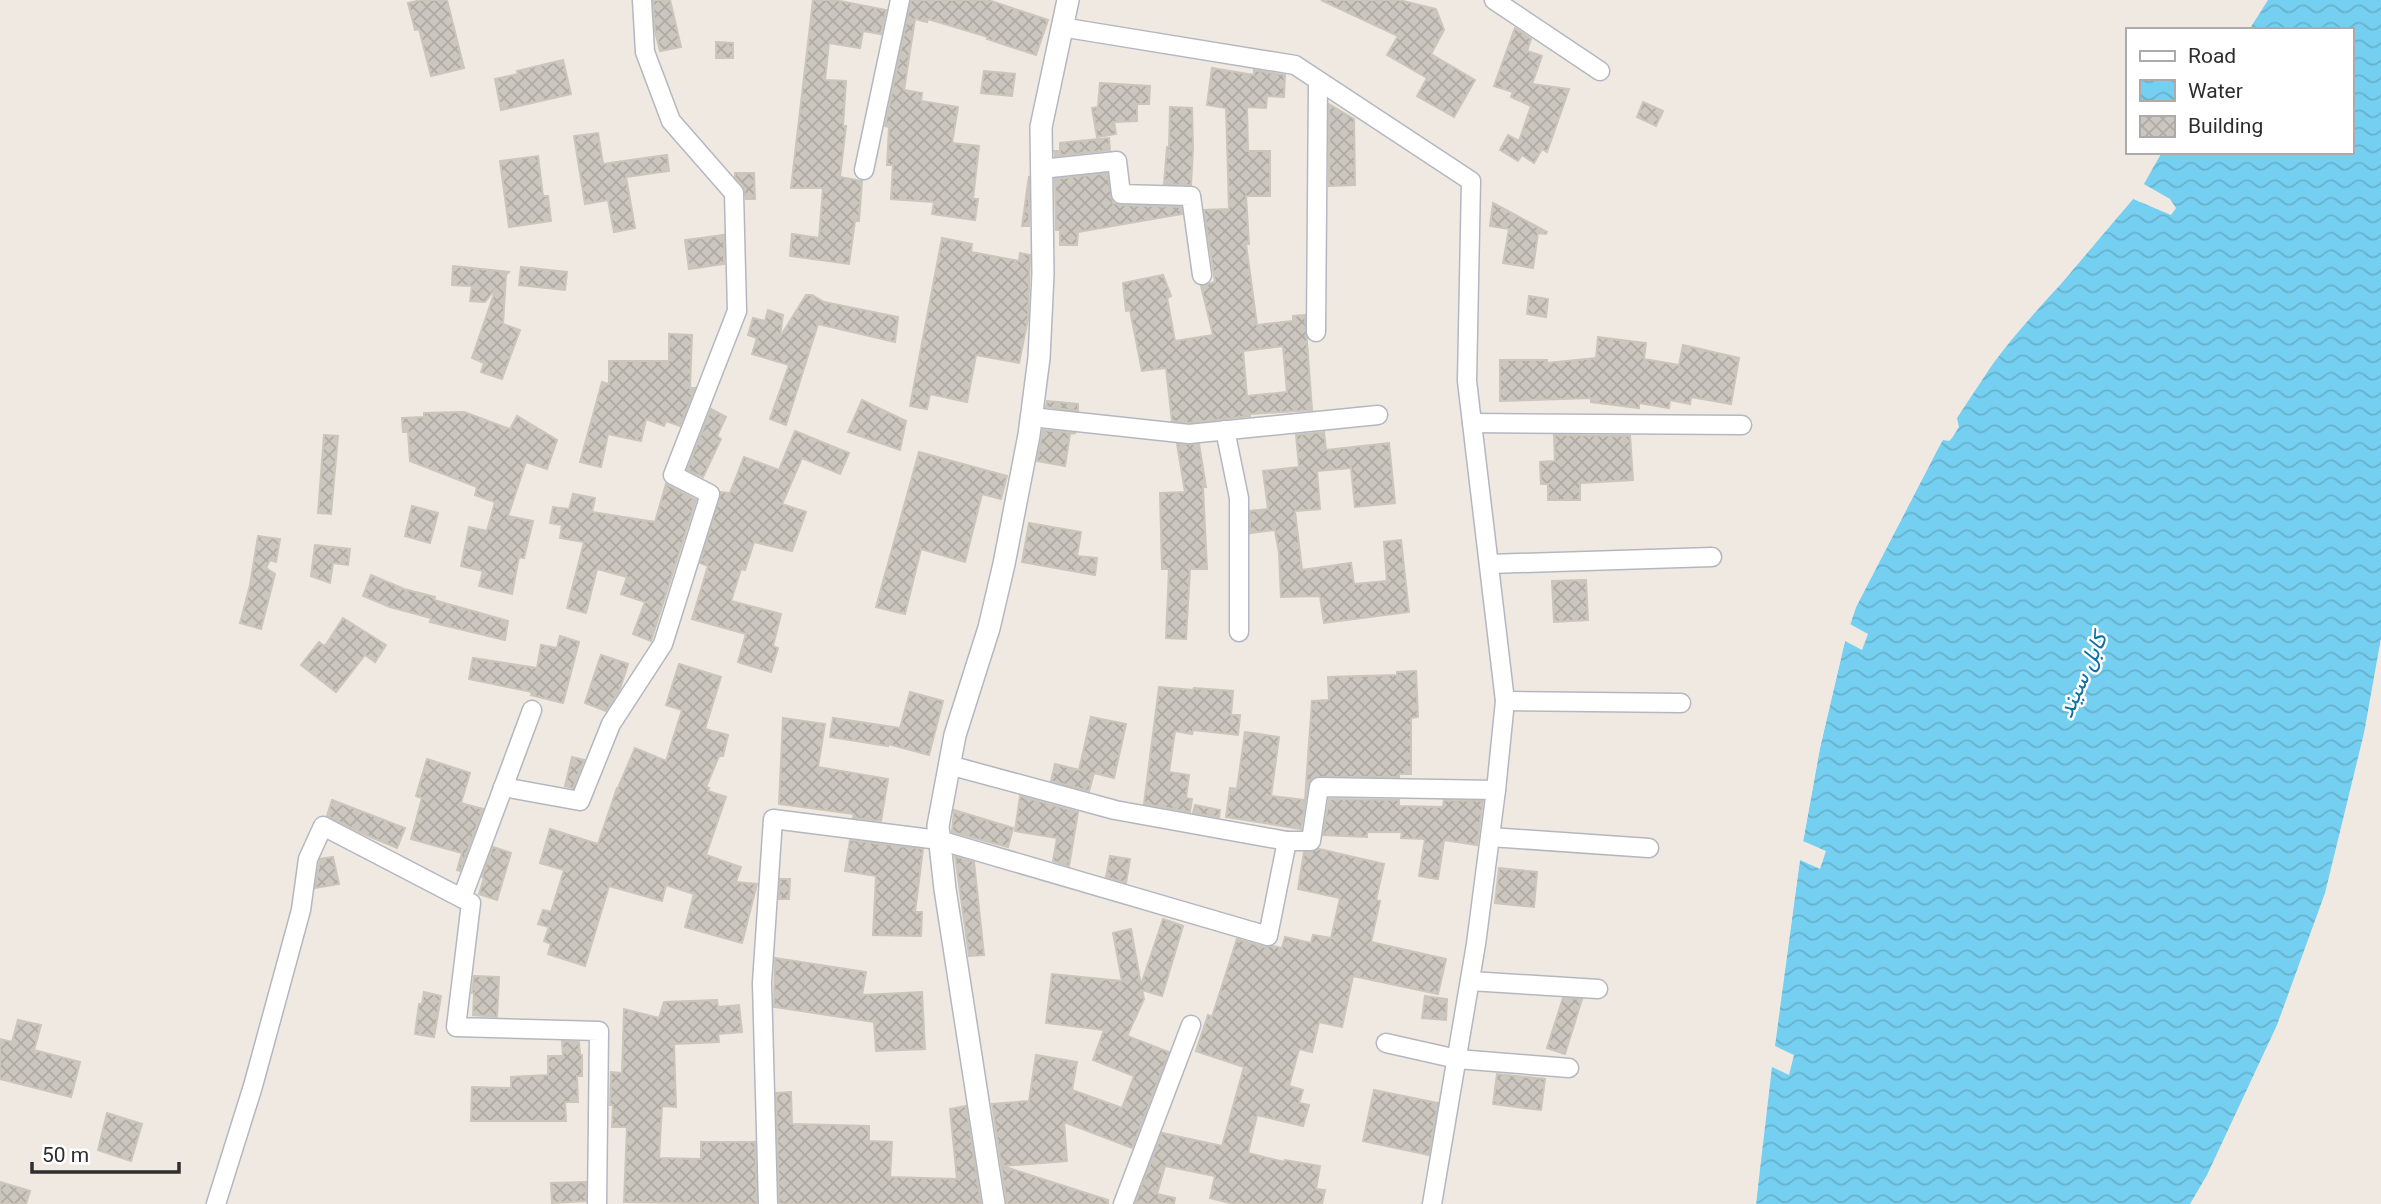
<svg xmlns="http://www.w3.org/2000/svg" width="2381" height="1204" font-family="Roboto,Vazirmatn,sans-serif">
<defs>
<pattern id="water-waves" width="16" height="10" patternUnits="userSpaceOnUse" patternTransform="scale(1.75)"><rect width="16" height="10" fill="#75cff0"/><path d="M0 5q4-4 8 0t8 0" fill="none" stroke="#66b2ce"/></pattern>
<pattern id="building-cross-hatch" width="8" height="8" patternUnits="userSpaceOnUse" patternTransform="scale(1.75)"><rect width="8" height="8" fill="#cbc7bf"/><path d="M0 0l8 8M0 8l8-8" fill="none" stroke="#afaba4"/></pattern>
</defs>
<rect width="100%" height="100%" fill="#efe9e1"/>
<polygon fill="url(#water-waves)" points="2268,0 2381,0 2381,638 2364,733 2325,893 2277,1025 2207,1175 2190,1204 1756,1204 1765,1111 1800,859 1820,748 1845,641 1856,607 1939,446 1981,379 2023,325 2061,284 2133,199 2162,152 2351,152 2351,30 2249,30"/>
<polygon fill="#efe9e1" points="2158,152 2162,152 2144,184 2170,199 2176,208 2171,215 2133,199 2000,353 1957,418 1959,427 1952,438 1949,441 1943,440 1939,447 1856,607 1850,624 1868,634 1862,650 1845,641 1820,748 1803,841 1826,851 1820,869 1800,860 1775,1046 1794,1055 1789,1075 1772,1067 1756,1204 1753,1204 1762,1110 1796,858 1816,748 1842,640 1852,606 1936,445 1978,377 2020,323 2059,282 2131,197"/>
<g fill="url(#building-cross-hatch)" stroke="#cbc5ba" stroke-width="2" fill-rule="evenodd">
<polygon points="421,0 447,0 464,68 431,76 419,29 415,30 408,3"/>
<polygon points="653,0 670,0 681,47 660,51 655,31"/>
<polygon points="813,0 835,0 886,10 881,34 863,31 860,48 829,43 825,80 846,81 843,126 846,126 840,177 862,181 859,221 855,221 849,264 790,256 792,234 819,238 823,188 791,188"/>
<polygon points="911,0 988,0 1048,20 1036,55 987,39 988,37 928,19 927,22 915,19 904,90 922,93 921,101 958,107 952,143 979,146 973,199 978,199 975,220 932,214 934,202 891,199 893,165 887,165 889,127 885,126"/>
<polygon points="1321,0 1399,0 1436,9 1444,30 1431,54 1475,80 1454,117 1417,96 1427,78 1387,55 1398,36"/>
<polygon points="1515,28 1531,39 1527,51 1542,56 1532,84 1569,89 1547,152 1542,149 1534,163 1522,155 1518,161 1500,150 1508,135 1519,141 1531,106 1511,97 1513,92 1494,86"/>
<polygon points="716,42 733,43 733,58 716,58"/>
<polygon points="563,60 571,94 501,110 495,79 518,74 517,71"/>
<path d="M1212,68L1254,75V70L1285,75L1284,97L1267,96L1266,108L1247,107L1248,151H1270V196H1246L1249,244H1246L1257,325L1293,321V316L1305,315L1312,410L1250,414V416L1189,423L1172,421L1166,368L1142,371L1130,310L1126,311L1123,283L1163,275L1171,296L1167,298L1175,341L1213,335L1201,286L1215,282L1204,210L1229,209L1226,108L1207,105ZM1283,346L1287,392L1247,396L1243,351Z"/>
<polygon points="984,71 1015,74 1012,96 981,93"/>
<polygon points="1100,83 1150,86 1149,104 1137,104 1137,121 1114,122 1116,134 1097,137 1092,108 1098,107"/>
<polygon points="1643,102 1663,111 1656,126 1637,117"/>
<polygon points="1329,104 1354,119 1355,185 1329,186"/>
<polygon points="1170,107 1192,108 1193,149 1191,185 1164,184 1167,147 1169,147"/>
<polygon points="598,133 603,164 667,155 669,171 626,177 635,228 614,232 608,200 585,204 574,136"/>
<polygon points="1109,138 1110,150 1055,156 1054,151 1060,151 1060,143"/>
<polygon points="538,156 543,196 548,196 551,221 509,227 500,161"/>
<polygon points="735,173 754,173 755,199 746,199 743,186 735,177"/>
<polygon points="1107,173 1113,203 1121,205 1181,207 1182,214 1078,232 1077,245 1060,245 1060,230 1056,230 1055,179"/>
<polygon points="1029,176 1029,226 1022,226"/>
<polygon points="1493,203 1547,232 1546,234 1538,233 1533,268 1503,263 1509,229 1490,226"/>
<polygon points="724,235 724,264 689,269 685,240"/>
<polygon points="942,238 972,244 971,252 1019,261 1020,253 1030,255 1028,319 1019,363 976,355 967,402 930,394 927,409 910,406"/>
<polygon points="453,266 509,272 506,275 503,324 520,330 502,379 481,372 484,363 472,358 496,288 485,302 470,301 472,286 452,285"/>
<polygon points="521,267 567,272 565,290 519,285"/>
<polygon points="806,295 812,295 824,302 898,317 895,342 818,324 786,425 770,419 789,365 752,354 757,338 748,335 753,318 765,321 768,310 783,315 780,337"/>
<polygon points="1529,296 1548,299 1546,317 1527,314"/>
<polygon points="669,334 692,335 690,388 695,388 680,426 666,421 664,426 646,419 641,441 608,434 601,467 580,462 602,382 609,384 609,361 669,361"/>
<polygon points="1598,337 1646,343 1644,359 1679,365 1683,345 1739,358 1731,404 1691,397 1690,404 1670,400 1669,408 1639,403 1639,408 1591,402 1591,398 1500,401 1500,360 1547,360 1547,363 1596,358"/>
<polygon points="862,400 906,421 900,450 848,432"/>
<polygon points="1047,401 1078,404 1078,411 1046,407"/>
<polygon points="711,409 726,417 717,436 721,439 703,477 687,470"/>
<polygon points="464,412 510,429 517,416 557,440 547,469 526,462 508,516 533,521 524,558 519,557 512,594 479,586 483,571 461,566 469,527 487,531 495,502 475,495 477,487 410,461 408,432 403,432 402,418 424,417 424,413"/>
<polygon points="1043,430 1076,433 1070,434 1065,466 1037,461"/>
<polygon points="795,431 849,453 840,474 802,458 782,504 806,512 792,551 754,542 745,570 741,569 731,601 781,614 773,646 778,648 771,672 738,662 746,634 692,619 708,566 700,563 721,492 730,493 744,457 779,470"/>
<polygon points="1324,432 1326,450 1389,443 1395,503 1355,507 1351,468 1317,471 1320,509 1295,511 1302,570 1351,563 1354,584 1387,581 1384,542 1401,540 1409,612 1324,623 1320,596 1281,597 1279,553 1275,530 1250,533 1250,511 1268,509 1263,471 1299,467 1296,435"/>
<polygon points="324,435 338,436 331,514 318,513"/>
<polygon points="1554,435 1630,436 1633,480 1580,483 1580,500 1548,500 1548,484 1541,484 1540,462 1555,461"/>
<polygon points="1177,444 1199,444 1206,487 1203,487 1207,569 1190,569 1186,639 1166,638 1169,569 1162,569 1160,493 1185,492"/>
<polygon points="919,452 1007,476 1001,499 982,494 965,562 921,549 905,614 876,607"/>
<polygon points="666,484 696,500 651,641 633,634 645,602 621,594 627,577 597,569 586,613 567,608 584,542 560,538 562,525 550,523 553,507 569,509 573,494 595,498 592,512 655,522"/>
<polygon points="412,506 438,513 430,543 405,536"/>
<polygon points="1029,523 1081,532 1077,556 1097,558 1095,575 1022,562"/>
<polygon points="258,536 280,539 276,562 270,560 266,568 275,574 261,629 240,623 250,585"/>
<polygon points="315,545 350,549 348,565 333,563 330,583 311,576"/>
<polygon points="371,575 404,589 435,597 434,600 508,621 505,640 430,622 431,618 390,607 363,596"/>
<polygon points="1586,580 1588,620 1554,622 1552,581"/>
<polygon points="343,618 386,645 375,662 365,655 336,692 301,665 319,642 325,646"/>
<polygon points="560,636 579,642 563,703 531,695 532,692 469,679 473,658 537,668 541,645 557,648"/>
<polygon points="601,655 628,664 620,689 606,711 585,703"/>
<polygon points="679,664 721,677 705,729 728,735 723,756 719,756 706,787 709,788 708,791 726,797 706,855 741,867 736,882 757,884 742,943 685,927 694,894 666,885 662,901 609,886 585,966 548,954 551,944 544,941 549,927 538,924 543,910 551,912 564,870 540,863 550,829 598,844 617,788 618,788 635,748 666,761 682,710 666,705"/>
<polygon points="1416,671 1418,717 1411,718 1411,774 1399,774 1399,777 1313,777 1308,785 1301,829 1226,817 1230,788 1237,789 1245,732 1279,737 1271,796 1305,800 1312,701 1329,700 1328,677 1397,675 1397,672"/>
<polygon points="1159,687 1193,690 1194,688 1233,691 1231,715 1240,715 1238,735 1193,730 1192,734 1175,731 1169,772 1189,775 1186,798 1192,799 1190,812 1144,804"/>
<polygon points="910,692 943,701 929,755 888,744 888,746 830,737 833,718 900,728"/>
<polygon points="1091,717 1126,724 1114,778 1094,773 1089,791 1051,781 1055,764 1079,770"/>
<polygon points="783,718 825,724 818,767 888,779 881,821 853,818 854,814 779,804"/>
<polygon points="572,757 584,760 573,788 565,786"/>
<polygon points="427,759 470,773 461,803 483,809 460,871 457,870 462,853 411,839 422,798 416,796"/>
<polygon points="1020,796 1078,812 1069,866 1053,861 1057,838 1015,831"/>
<polygon points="1329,799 1399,800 1399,806 1443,807 1444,800 1483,801 1477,845 1444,840 1438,879 1419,876 1425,839 1401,838 1402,832 1367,832 1367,837 1323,835"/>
<polygon points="332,800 405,828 397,848 366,835 327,816"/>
<polygon points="1195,805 1220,810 1219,817 1193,813"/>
<polygon points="954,810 1013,828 1008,847 952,832"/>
<polygon points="850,840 923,849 915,912 922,912 921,936 873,935 876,876 845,871"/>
<polygon points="493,847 511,853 497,900 479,894 484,878 482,877"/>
<polygon points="1319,849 1384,864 1376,900 1380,901 1371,942 1446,959 1438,994 1353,976 1342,1027 1319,1022 1312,1052 1299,1049 1289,1086 1303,1090 1299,1103 1309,1105 1303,1126 1257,1115 1248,1153 1284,1162 1285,1160 1320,1166 1316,1189 1325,1190 1322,1204 1234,1204 1210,1198 1215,1176 1165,1166 1157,1194 1175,1198 1174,1204 1135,1204 1162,1133 1222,1146 1244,1067 1196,1051 1208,1015 1212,1017 1237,939 1265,947 1273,946 1282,948 1285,937 1311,943 1313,935 1331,938 1340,898 1298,889 1304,852"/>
<polygon points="955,856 974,862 984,955 969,956"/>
<polygon points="1110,856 1130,859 1126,883 1106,877"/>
<polygon points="333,857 339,884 315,888 320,859"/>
<polygon points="1499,868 1537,872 1534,907 1495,903"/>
<polygon points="780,879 790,879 789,899 779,899"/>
<polygon points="1163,919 1183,926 1162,996 1142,990 1144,999 1127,1036 1169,1052 1132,1148 1064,1122 1067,1161 1002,1166 1108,1200 1108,1204 1007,1204 992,1104 1029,1101 1036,1055 1077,1062 1072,1090 1122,1108 1134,1076 1093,1060 1104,1030 1046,1023 1052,974 1122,981 1113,933 1131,929 1141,985"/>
<polygon points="775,958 866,972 862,995 922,992 925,1049 876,1051 874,1022 774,1007"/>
<polygon points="474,976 499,977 497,1017 473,1015 474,993 472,993"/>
<polygon points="424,992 441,996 434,1037 415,1034 419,1004 422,1004"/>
<polygon points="1425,996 1447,999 1446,1020 1422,1018"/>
<polygon points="1563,998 1582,999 1565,1054 1547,1048"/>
<polygon points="717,1000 718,1007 739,1005 742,1032 718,1034 719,1042 674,1044 676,1107 662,1106 659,1158 701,1159 701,1142 755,1142 757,1204 624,1202 627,1127 612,1127 613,1105 610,1105 611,1072 622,1073 624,1009 659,1018 664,1002"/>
<polygon points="18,1020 41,1025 34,1050 80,1062 71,1097 0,1079 0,1039 12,1042"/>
<polygon points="562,1041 579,1042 580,1055 582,1055 582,1076 577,1076 578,1102 565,1102 566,1121 471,1121 472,1087 511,1088 511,1077 548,1075 548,1056 563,1056"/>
<polygon points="1497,1074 1545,1079 1541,1110 1493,1104"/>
<polygon points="1374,1090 1438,1103 1429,1155 1363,1141"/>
<polygon points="791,1092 792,1124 869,1126 869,1141 892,1142 890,1177 957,1179 950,1109 966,1106 981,1204 779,1204 776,1093"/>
<polygon points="107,1113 142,1124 131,1161 98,1150"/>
<polygon points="0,1182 30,1191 26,1204 0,1204"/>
<polygon points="586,1182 586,1201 552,1203 551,1183"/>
</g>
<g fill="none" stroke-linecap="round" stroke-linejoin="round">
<defs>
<g id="minor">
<polyline points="1494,0 1600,71"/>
<polyline points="1061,27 1295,65 1471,181 1467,381 1505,701 1496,790 1476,944 1432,1204"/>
<polyline points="1041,169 1117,161 1121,194 1191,196 1202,275"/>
<polyline points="864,170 900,0"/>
<polyline points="1316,332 1318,81"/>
<polyline points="1031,417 1189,434 1378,415"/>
<polyline points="1472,423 1742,425"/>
<polyline points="1225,430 1239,498 1239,632"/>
<polyline points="1489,564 1712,557"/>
<polyline points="1505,701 1681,703"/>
<polyline points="949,765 1115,810 1287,841"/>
<polyline points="503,787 580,801 611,724 663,644 710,494 673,475 737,311 734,193 671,121 645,52 642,0"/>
<polyline points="1490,837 1649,848"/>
<polyline points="462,898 532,710"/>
<polyline points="1470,981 1598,989"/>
<polyline points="1386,1043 1457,1059 1569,1068"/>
<polyline points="216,1204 253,1086 301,910 308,859 323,826 471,903 456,1027 599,1031 597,1204"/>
<polyline points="768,1204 762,983 773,819 939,840 1268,936 1287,841 1311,841 1319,787 1496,790"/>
<polyline points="1123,1204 1191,1025"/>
</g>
<polyline id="tertiary" points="994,1204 945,889 938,826 955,735 989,628 1004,564 1029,435 1039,358 1043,274 1041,127 1068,0"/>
</defs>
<use href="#minor" stroke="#b4b7c1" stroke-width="21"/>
<use href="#tertiary" stroke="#b4b7c1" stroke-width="24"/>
<use href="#minor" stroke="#fff" stroke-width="18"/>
<use href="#tertiary" stroke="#fff" stroke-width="21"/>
</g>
<g text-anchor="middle" stroke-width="5" stroke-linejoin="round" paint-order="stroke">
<g font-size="23" font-style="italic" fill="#0d6fa3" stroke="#fff">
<text transform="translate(2082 675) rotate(-66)" y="8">کابل سيند</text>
</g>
</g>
<rect x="2126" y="28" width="228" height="126" fill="#ffffff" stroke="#ababab" stroke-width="2"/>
<rect x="2140" y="51" width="35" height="10" fill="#ffffff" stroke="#ababab" stroke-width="2"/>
<text x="2188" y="63" font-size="21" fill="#2e2e2e">Road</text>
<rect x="2140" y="80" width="35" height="21" fill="url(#water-waves)" stroke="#ababab" stroke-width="2"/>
<text x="2188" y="98" font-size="21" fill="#2e2e2e">Water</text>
<rect x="2140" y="116" width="35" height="21" fill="url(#building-cross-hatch)" stroke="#ababab" stroke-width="2"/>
<text x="2188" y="133" font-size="21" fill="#2e2e2e">Building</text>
<path d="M32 1162v10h147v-10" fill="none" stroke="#2e2e2e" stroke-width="3.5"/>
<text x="42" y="1162" font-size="21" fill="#2e2e2e" stroke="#ffffff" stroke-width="5" paint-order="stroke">50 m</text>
</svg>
